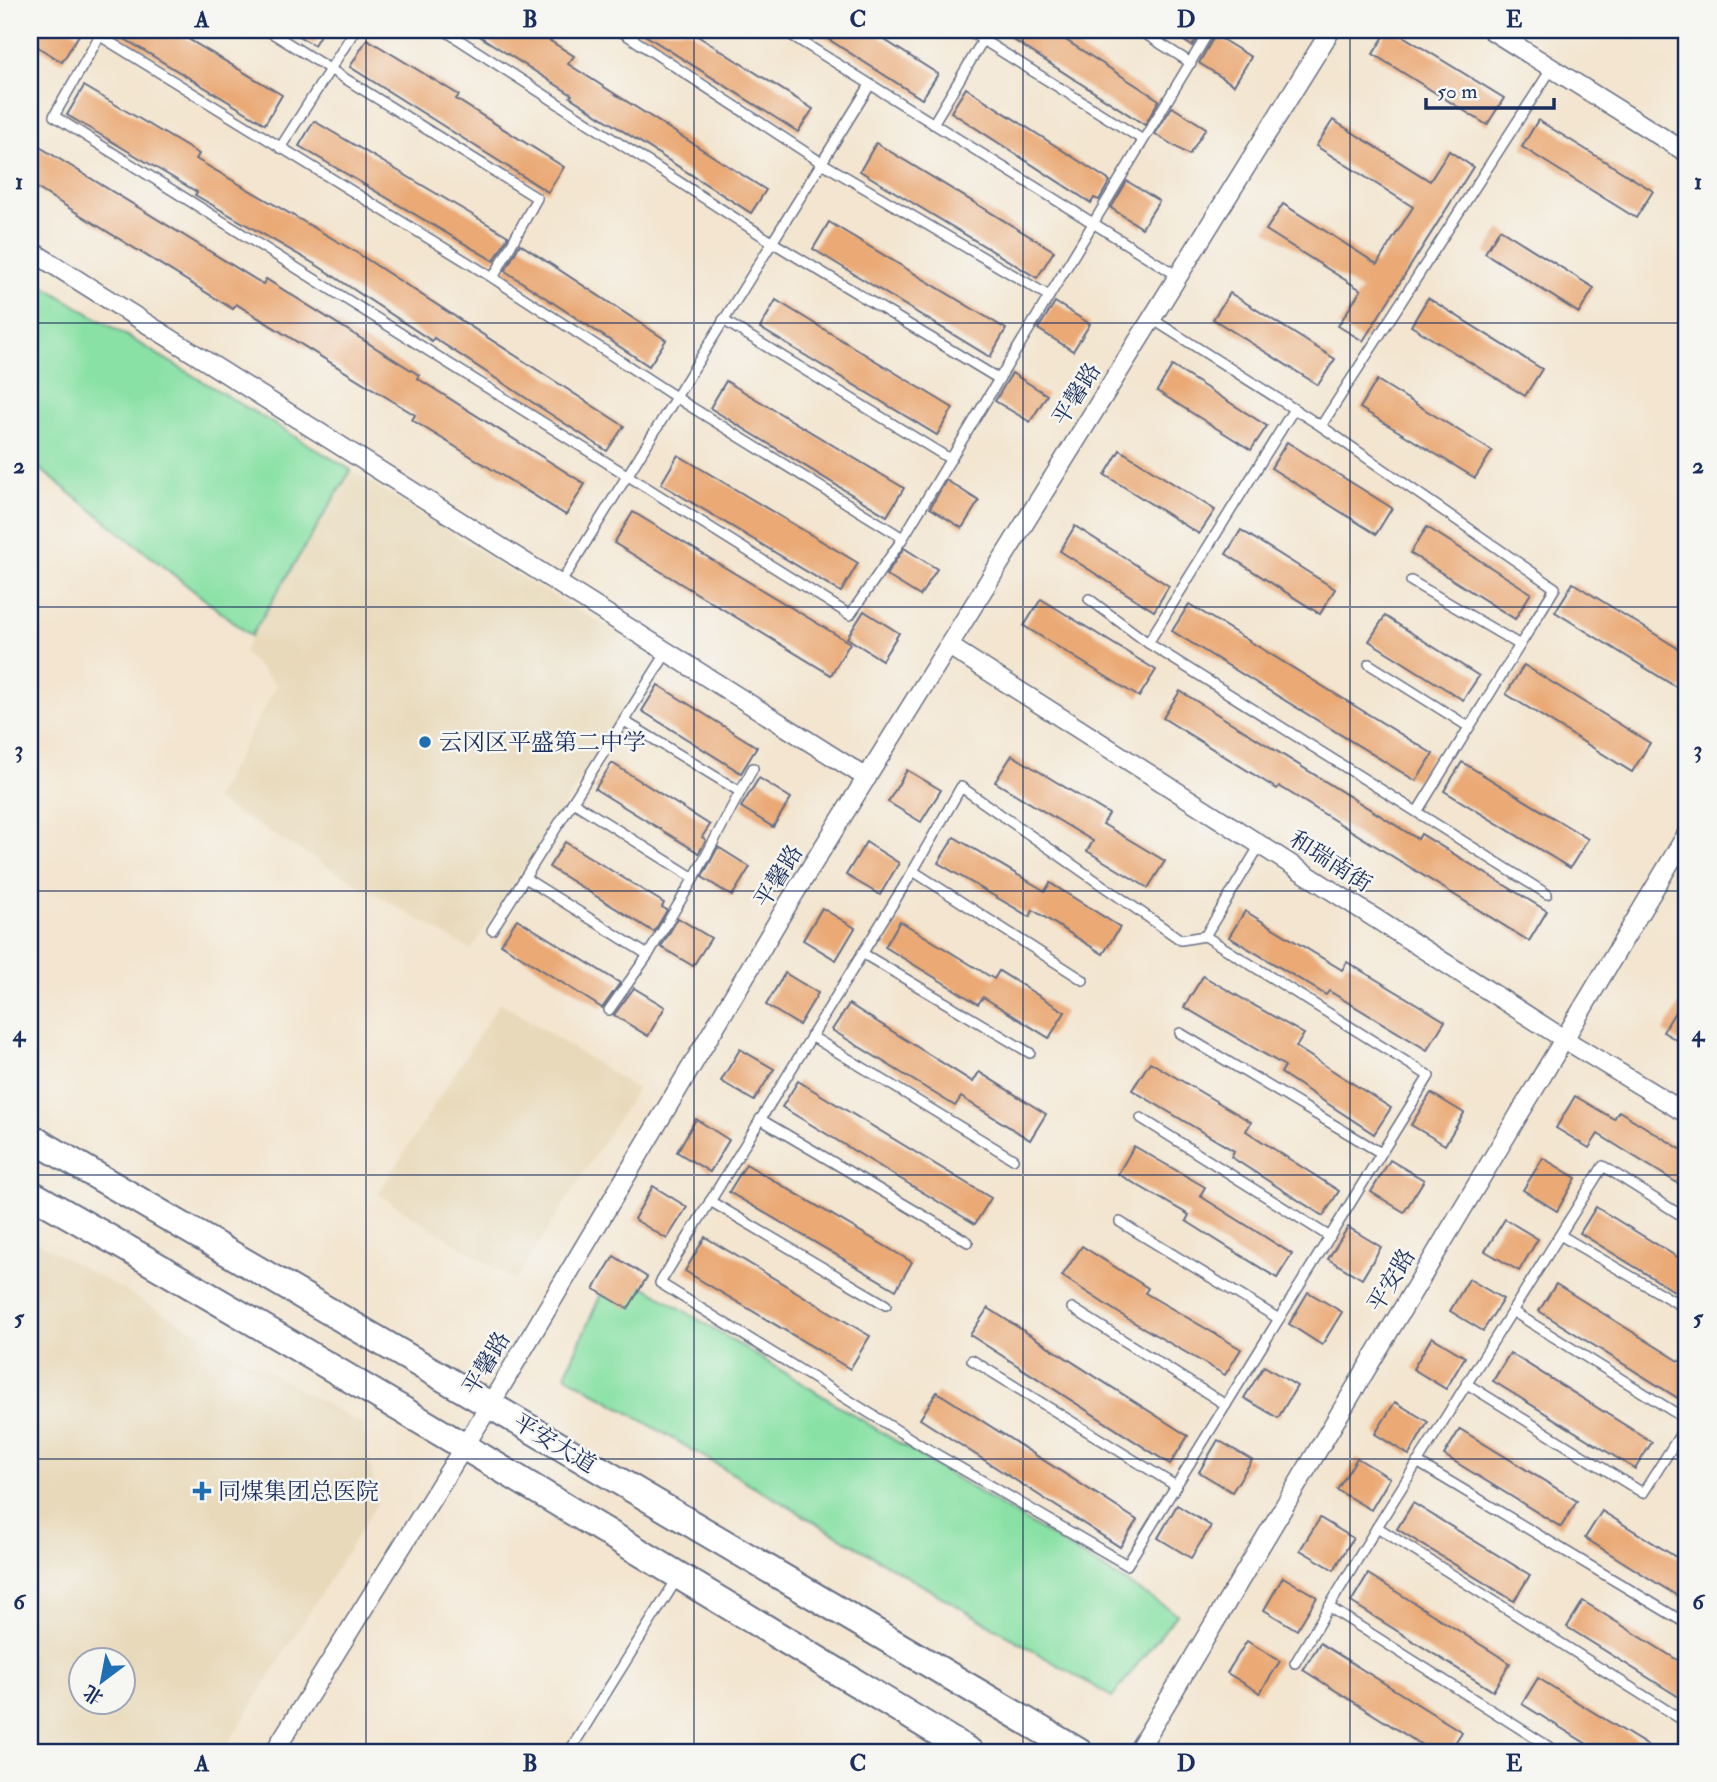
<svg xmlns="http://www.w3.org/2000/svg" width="1717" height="1782" font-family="'IM FELL Double Pica','Noto Serif SC',serif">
<rect width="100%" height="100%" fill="#f6f6f2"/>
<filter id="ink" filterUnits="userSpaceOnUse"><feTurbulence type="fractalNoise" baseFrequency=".0143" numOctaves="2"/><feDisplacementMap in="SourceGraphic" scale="14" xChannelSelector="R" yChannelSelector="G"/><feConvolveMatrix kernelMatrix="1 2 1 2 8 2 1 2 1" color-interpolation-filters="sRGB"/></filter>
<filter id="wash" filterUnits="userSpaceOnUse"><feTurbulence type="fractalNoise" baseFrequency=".00686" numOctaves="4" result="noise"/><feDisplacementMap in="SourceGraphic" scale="28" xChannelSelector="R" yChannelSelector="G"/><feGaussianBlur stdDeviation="1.57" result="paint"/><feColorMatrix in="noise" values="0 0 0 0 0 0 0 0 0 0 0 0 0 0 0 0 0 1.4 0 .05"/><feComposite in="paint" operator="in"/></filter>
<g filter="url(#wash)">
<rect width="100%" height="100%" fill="#f3e5cf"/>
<g fill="#e8d9ba" fill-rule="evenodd">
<polygon points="351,470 531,584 660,655 471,950 214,800 277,685 244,653 251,636"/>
<polygon points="500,1002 637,1089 515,1281 378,1194"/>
<path d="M30,1238L363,1425L377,1503L223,1752H30ZM80,1660H122V1702H80Z"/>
</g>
<g fill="#89e1a5" stroke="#528882" stroke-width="2">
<polygon points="30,278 351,470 251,636 30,461"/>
<polygon points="613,1267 1177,1614 1112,1697 565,1375"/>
</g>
<g id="blocks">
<g fill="#eaa974">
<polygon points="34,30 71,30 79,35 62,62 30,42 30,36"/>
<polygon points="110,30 173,30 282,95 265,124"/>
<polygon points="288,30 323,30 314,45"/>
<polygon points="470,30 533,30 574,56 568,64 766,190 751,213 570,97 572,95"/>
<polygon points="637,30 688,30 813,109 798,132"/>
<polygon points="814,30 869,30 938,74 922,99"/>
<polygon points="998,30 1050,30 1159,100 1145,125"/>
<polygon points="1167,30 1202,30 1192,46"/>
<polygon points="1388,30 1393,30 1504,98 1487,125 1373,54"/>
<polygon points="1215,35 1251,57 1234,85 1199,63"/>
<polygon points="367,39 459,95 456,99 564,167 548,192 350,67"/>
<polygon points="84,86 199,154 196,159 354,251 624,426 607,451 434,338 432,341 318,266 195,195 197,192 67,115"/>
<polygon points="966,88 1110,181 1099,200 1094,198 1091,203 951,112"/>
<polygon points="1172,107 1206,128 1189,155 1155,134"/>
<polygon points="1333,120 1430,181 1449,151 1473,167 1363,341 1338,326 1361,290 1266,230 1283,204 1377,264 1413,207 1316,146"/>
<polygon points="1538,120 1653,191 1636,218 1522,147"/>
<polygon points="314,121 508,236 494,261 299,146"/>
<polygon points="30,141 263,284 266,279 419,375 417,378 585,484 566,515 412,420 415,415 236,304 233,309 30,184"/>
<polygon points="876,143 1054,251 1037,278 860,171"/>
<polygon points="1127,181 1159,201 1142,228 1111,208"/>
<polygon points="829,222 1006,329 990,357 813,249"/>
<polygon points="1500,229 1594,288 1579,313 1485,253"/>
<polygon points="520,244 666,340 649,366 505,271"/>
<polygon points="1230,293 1335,359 1318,385 1213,319"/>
<polygon points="1428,298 1542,369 1525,396 1411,326"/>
<polygon points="776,300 953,408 937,435 760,328"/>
<polygon points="1055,302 1090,324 1073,351 1038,329"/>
<polygon points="1172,366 1267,426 1251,450 1157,391"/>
<polygon points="1012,373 1047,395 1030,422 995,401"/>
<polygon points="1377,380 1492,451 1475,478 1360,408"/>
<polygon points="726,381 904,488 887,516 710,408"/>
<polygon points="1287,442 1392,508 1376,534 1271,468"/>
<polygon points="1120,450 1215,510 1199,534 1105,475"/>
<polygon points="678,455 858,563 841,592 661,484"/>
<polygon points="946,480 979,501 962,528 930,508"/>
<polygon points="633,512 850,643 831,675 614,543"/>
<polygon points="1075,526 1169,586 1154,611 1060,551"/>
<polygon points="1427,527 1531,593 1515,619 1410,553"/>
<polygon points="1241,530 1335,589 1320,614 1226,554"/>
<polygon points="904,548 937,569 920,596 886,575"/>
<polygon points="1573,583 1687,654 1687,680 1681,690 1555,612"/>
<polygon points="1041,599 1156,670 1139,697 1024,626"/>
<polygon points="1189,604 1433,754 1416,781 1172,631"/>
<polygon points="864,611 899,633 882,660 847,638"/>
<polygon points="1385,616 1479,676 1463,700 1369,641"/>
<polygon points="1524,665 1650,743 1632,772 1506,694"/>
<polygon points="658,685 757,747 741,773 642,711"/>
<polygon points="1180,691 1418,839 1421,834 1547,911 1529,941 1279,786 1277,789 1163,718"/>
<polygon points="1012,755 1109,814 1103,824 1165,861 1148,888 1087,851 1093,841 995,782"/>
<polygon points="1462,762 1588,839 1570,868 1444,791"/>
<polygon points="612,763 710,825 702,837 706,840 699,853 595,789"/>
<polygon points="907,770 941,790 921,822 888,802"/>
<polygon points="759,778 791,798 773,827 741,807"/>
<polygon points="954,837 1045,891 1050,883 1120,927 1103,954 1033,910 1030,917 938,863"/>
<polygon points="565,842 664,903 662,907 667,910 654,932 549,867"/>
<polygon points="866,842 899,863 880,895 846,875"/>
<polygon points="718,847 750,867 732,896 702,877"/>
<polygon points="822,908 855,928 836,960 803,940"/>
<polygon points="1245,911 1342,970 1347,962 1445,1021 1427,1050 1329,991 1326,995 1229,937"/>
<polygon points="678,918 711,938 693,966 661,947"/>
<polygon points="517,919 620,983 602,1008 501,944"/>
<polygon points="900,921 994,979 999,971 1065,1012 1049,1038 983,997 978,1004 885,947"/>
<polygon points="785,973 818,993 799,1025 766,1005"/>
<polygon points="1203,976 1304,1034 1296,1047 1391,1108 1374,1134 1281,1073 1285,1066 1184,1007"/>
<polygon points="634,988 665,1007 648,1036 614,1015"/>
<polygon points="1687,992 1687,1046 1663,1032"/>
<polygon points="849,1004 973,1082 979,1072 1046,1114 1030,1140 961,1097 955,1106 832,1030"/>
<polygon points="740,1049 774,1069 754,1101 721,1081"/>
<polygon points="1150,1062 1251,1122 1246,1131 1339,1191 1323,1216 1231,1157 1234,1151 1132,1090"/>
<polygon points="798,1081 991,1198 975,1224 782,1107"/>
<polygon points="1431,1093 1464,1113 1445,1145 1411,1125"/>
<polygon points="1575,1096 1614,1119 1619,1111 1687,1153 1687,1189 1598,1134 1589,1148 1556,1128"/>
<polygon points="696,1119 729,1140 710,1172 677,1152"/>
<polygon points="1134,1146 1205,1187 1200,1196 1292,1254 1277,1278 1186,1221 1189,1215 1118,1174"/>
<polygon points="1543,1158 1576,1178 1557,1211 1523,1190"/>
<polygon points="1390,1160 1424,1180 1404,1212 1371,1192"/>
<polygon points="746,1164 912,1262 896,1290 729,1192"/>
<polygon points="653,1186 687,1207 667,1239 634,1219"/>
<polygon points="1596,1207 1687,1263 1687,1299 1580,1233"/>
<polygon points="1505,1219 1538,1239 1519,1271 1485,1251"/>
<polygon points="1348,1227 1381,1247 1362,1279 1328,1259"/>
<polygon points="705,1237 870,1336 850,1369 685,1271"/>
<polygon points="1082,1246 1148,1288 1145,1293 1241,1349 1225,1375 1128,1319 1062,1276"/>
<polygon points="614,1256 647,1277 628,1309 594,1289"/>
<polygon points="1469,1279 1503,1299 1483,1331 1450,1311"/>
<polygon points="1556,1284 1687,1366 1687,1390 1681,1400 1539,1311"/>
<polygon points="1308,1292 1342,1312 1322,1345 1289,1324"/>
<polygon points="988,1308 1188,1436 1170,1464 970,1335"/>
<polygon points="1432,1337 1465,1357 1446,1389 1413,1369"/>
<polygon points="1510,1353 1652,1442 1635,1469 1493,1381"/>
<polygon points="1264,1366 1297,1386 1278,1418 1244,1398"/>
<polygon points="937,1392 1137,1520 1120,1547 920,1419"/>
<polygon points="1395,1402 1428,1422 1409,1455 1375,1434"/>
<polygon points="1460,1429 1577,1501 1561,1527 1444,1455"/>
<polygon points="1218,1440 1252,1460 1232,1492 1199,1472"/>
<polygon points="1357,1458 1390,1478 1371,1510 1337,1490"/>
<polygon points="1413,1503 1530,1575 1514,1601 1397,1529"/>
<polygon points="1177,1505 1211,1526 1191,1558 1158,1538"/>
<polygon points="1602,1511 1687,1564 1687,1602 1585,1538"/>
<polygon points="1320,1518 1353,1538 1334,1570 1300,1550"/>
<polygon points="1368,1574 1510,1663 1493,1691 1351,1602"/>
<polygon points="1283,1577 1317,1597 1297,1630 1264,1610"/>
<polygon points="1583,1601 1687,1666 1687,1702 1567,1627"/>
<polygon points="1247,1641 1280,1661 1260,1693 1227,1673"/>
<polygon points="1320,1643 1462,1732 1449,1752 1433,1752 1303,1670"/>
<polygon points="1538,1678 1658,1752 1600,1752 1522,1704"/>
</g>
</g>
</g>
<g filter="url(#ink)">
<use href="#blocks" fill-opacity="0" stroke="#676f86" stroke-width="2"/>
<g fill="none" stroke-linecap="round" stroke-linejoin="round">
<defs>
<g id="service">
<polyline points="103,30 54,116 850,615 903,538 1210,30"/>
<polyline points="267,30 537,198 493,278"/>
<polyline points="444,30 772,242 999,379"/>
<polyline points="619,30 822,163 1049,296"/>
<polyline points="783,30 1178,276"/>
<polyline points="967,30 1143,140"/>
<polyline points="1139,30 1191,63"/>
<polyline points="100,36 493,278 688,405 903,538"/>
<polyline points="933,124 989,30"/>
<polyline points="280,148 355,30"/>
<polyline points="1152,319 1321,426 1552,68"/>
<polyline points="723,320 950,459"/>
<polyline points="1321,426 1555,588 1417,812"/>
<polyline points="1411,581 1520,645"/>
<polyline points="560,584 870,85"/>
<polyline points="1089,599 1148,643 1547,894"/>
<polyline points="1148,643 1294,409"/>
<polyline points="1369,664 1469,727"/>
<polyline points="624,721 739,791"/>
<polyline points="573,802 694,878"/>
<polyline points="913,871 1083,980"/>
<polyline points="525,878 648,955"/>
<polyline points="492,930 667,652"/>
<polyline points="1205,936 1181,940 961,787 913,871 660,1283 924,1447 1127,1565 1429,1076 1205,936 1260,845"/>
<polyline points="862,953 1030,1053"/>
<polyline points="609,1010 648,955 694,878 753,768"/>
<polyline points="1180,1033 1381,1153"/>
<polyline points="811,1036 1013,1159"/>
<polyline points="1141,1118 1330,1237"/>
<polyline points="760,1119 968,1242"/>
<polyline points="710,1201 886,1305"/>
<polyline points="1120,1222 1279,1319"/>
<polyline points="1560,1235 1687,1309"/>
<polyline points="1072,1308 1226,1405"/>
<polyline points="1512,1311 1687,1420"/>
<polyline points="972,1360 1176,1486"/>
<polyline points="1467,1384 1643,1493 1687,1424"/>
<polyline points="1417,1462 1687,1624"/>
<polyline points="1377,1527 1687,1723"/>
<polyline points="1329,1607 1557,1752"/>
<polyline points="1295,1663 1377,1527 1603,1166 1687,1219"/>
<polyline points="569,1752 677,1579"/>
<polyline points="1683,1752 1687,1745"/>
</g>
<g id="minor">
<polyline points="1491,30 1687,153"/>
<polyline points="30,250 867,778"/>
<polyline points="949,646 1564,1039 1687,1114"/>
<polyline points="274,1752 490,1405 788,904 1331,30"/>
<polyline points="1137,1752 1687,834"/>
</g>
<g id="primary">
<polyline points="30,1137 490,1405 1079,1752"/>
<path d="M30,1193C347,1373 658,1563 970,1752"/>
</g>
</defs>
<use href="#service" stroke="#676f86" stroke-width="12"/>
<use href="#minor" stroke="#676f86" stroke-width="21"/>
<use href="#primary" stroke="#676f86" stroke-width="30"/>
<use href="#service" stroke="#fff" stroke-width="9"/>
<use href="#minor" stroke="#fff" stroke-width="18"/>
<use href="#primary" stroke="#fff" stroke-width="26"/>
</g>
</g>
<path fill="none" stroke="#1b2f5e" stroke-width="2" stroke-opacity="0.55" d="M366,30V1752M694,30V1752M1023,30V1752M1350,30V1752M30,323H1687M30,607H1687M30,891H1687M30,1175H1687M30,1459H1687"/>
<g fill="#1f6fb2" stroke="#f6f6f2" stroke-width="2.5">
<circle cx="425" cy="742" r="7"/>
<path d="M198.5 1480.5h7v7h7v7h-7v7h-7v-7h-7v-7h7z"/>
</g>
<g text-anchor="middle" stroke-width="5" stroke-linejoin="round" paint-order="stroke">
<g font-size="23" fill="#1b2f5e" stroke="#f6f6f2">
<text transform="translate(1076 394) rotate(-58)" y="8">平馨路</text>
<text transform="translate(1331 861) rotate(33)" y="8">和瑞南街</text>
<text transform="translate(778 876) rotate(-58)" y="8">平馨路</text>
<text transform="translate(1391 1280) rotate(-59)" y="8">平安路</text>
<text transform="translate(486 1363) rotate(-59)" y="8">平馨路</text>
<text transform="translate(555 1443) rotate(31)" y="8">平安大道</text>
</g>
<g font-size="23" fill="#1b2f5e" stroke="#f6f6f2" text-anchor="start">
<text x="439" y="750">云冈区平盛第二中学</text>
<text x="218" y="1499">同煤集团总医院</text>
</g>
</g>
<rect width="1717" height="1782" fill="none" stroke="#f6f6f2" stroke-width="77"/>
<g transform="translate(102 1681) rotate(212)"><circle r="33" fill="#f6f6f2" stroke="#9ea6b7" stroke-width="2"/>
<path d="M0-5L12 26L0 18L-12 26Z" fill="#1f6fb2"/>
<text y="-10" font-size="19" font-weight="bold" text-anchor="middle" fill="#1b2f5e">北</text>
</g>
<path d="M1426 98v10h128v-10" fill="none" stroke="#1b2f5e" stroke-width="3.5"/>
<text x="1437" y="98" font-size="21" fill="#1b2f5e" stroke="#f6f6f2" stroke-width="5" paint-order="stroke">50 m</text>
<rect x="38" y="38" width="1640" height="1706" fill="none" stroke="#1b2f5e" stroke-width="2.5"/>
<g font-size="23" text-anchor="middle" font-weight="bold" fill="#1b2f5e">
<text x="202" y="27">A</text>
<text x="530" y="27">B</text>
<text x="858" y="27">C</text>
<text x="1186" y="27">D</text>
<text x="1514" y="27">E</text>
<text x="19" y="189">1</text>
<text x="1698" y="189">1</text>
<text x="19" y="473">2</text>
<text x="1698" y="473">2</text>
<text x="19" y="757">3</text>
<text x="1698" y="757">3</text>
<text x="19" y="1041">4</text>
<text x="1698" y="1041">4</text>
<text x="19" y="1325">5</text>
<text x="1698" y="1325">5</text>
<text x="19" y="1609">6</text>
<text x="1698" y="1609">6</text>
<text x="202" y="1771">A</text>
<text x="530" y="1771">B</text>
<text x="858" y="1771">C</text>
<text x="1186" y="1771">D</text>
<text x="1514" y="1771">E</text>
</g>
</svg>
